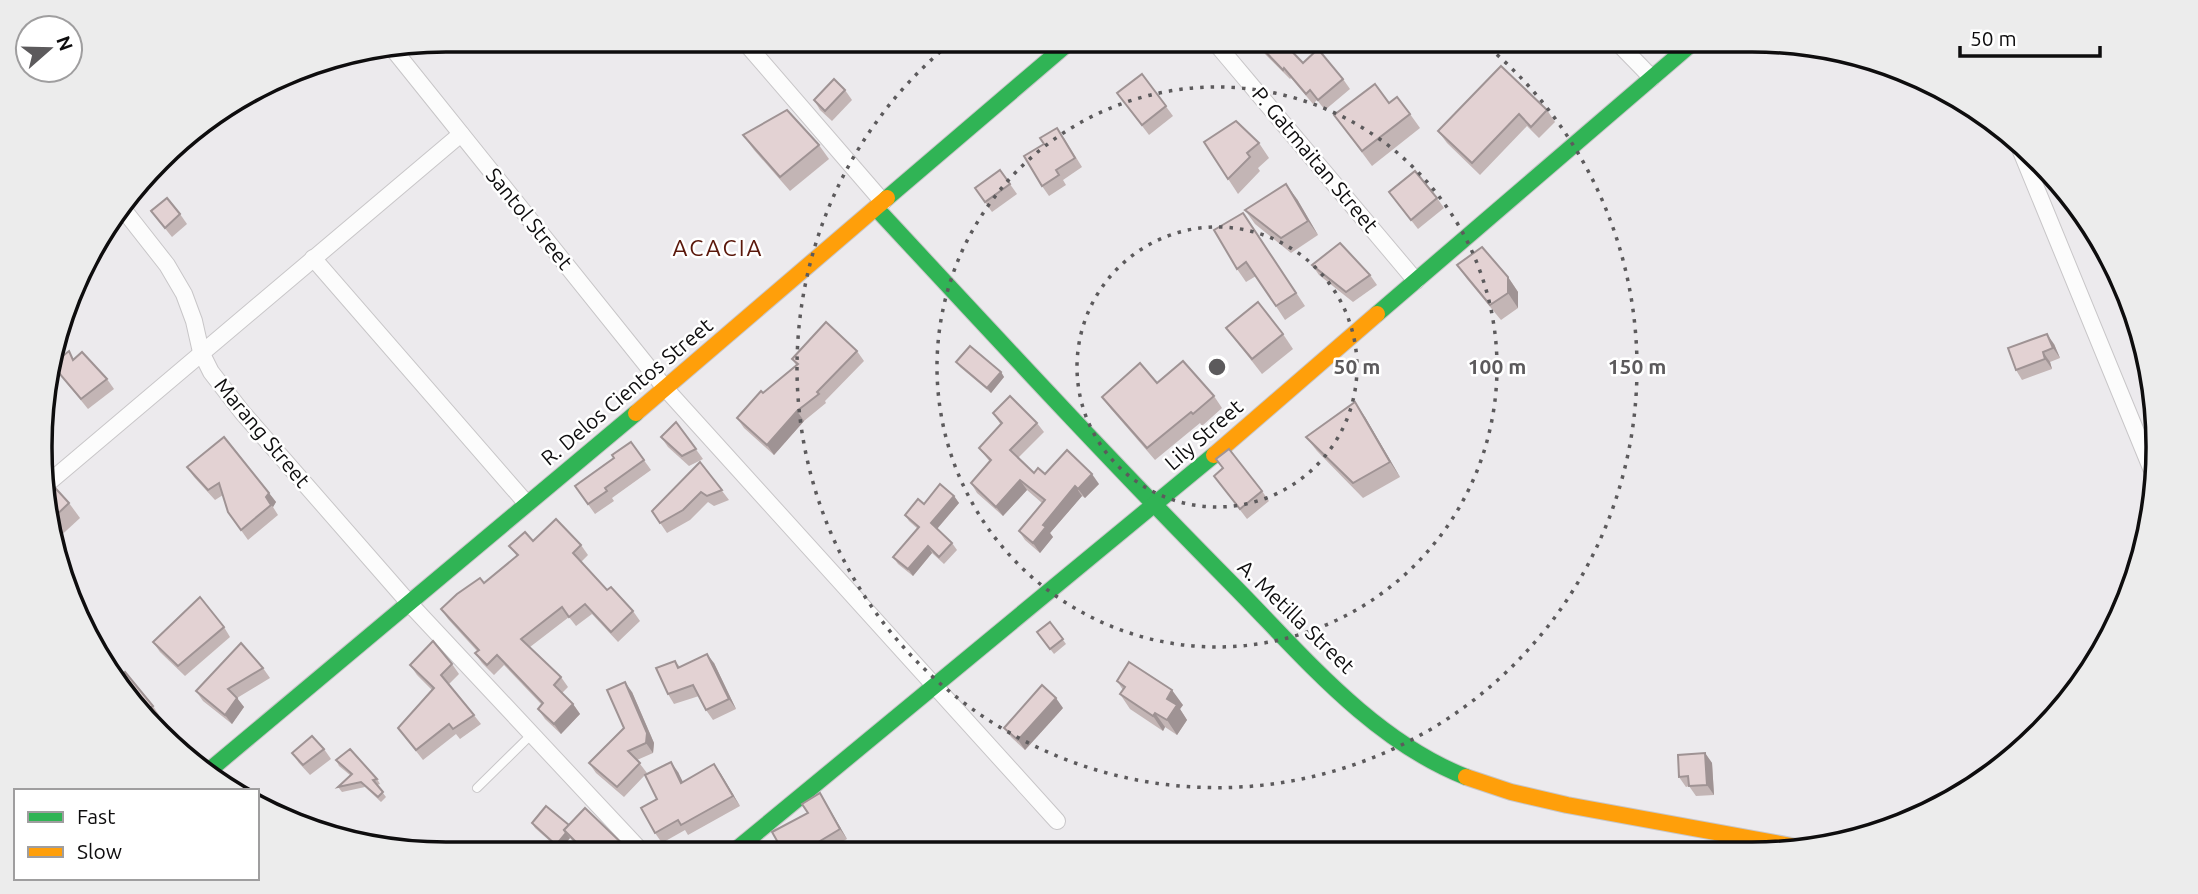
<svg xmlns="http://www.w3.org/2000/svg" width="2198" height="894" font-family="Ubuntu,sans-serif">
<rect width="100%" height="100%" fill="#eceaed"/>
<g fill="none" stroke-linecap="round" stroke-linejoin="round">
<defs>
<polyline id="lane" points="477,788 532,734"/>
<g id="street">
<polyline points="743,40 883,202"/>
<polyline points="1213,40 1416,281"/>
<polyline points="1615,40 1652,78"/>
<polyline points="393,49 665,388 1057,821"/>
<polyline points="2016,139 2151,468"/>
<polyline points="123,209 167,265 184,294 194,321 201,352 211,372 242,412 409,603 643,853"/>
<polyline points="313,258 527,504"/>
<polyline points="47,484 461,134"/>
</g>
<g id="fast">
<polyline points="887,198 1072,40"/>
<path d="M876,208C994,335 1112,463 1234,586C1303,656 1372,740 1466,777"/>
<polyline points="1377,314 1696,40"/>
<polyline points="206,773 636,413"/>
<polyline points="732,853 1214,455"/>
</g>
<g id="slow">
<polyline points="636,413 887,198"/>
<polyline points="1214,455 1377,314"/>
<polyline points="1466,777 1511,792 1567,805 1808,849"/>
</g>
</defs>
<use href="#lane" stroke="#c8c6c8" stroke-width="10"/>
<use href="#street" stroke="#c8c6c8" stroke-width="18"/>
<use href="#fast" stroke="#c8c6c8" stroke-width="18"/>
<use href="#slow" stroke="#c8c6c8" stroke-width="18"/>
<use href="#lane" stroke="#fcfcfc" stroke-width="8"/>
<use href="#street" stroke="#fcfcfc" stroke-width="16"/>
<use href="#fast" stroke="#30b455" stroke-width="16"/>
<use href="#slow" stroke="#ff9f0a" stroke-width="16"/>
</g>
<g fill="#c3b5b5">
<polygon points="1630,40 1645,40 1637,48"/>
<polygon points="1258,44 1343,79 1350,89 1325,110 1317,100 1313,104 1291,78 1290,79 1265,54"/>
<polygon points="1501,66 1547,110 1555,122 1539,138 1527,126 1480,175 1447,143 1438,131"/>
<polygon points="1142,74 1173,116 1149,135 1124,102"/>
<polygon points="845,90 852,100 832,121 820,110 814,100"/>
<polygon points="1389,103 1410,114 1420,128 1372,166 1334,115"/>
<polygon points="743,135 819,145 829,159 790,191 754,150"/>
<polygon points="1064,138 1082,167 1063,180 1066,185 1049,196 1042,186"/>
<polygon points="1204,142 1259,143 1269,158 1258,168 1260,171 1238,194"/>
<polygon points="1000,170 1017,194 992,212 975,188"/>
<polygon points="1389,192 1437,198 1444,208 1418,229"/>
<polygon points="1297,199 1318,235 1291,253 1255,224 1245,210"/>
<polygon points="151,211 180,214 187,224 172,237"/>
<polygon points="1252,226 1305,306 1285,320 1256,276 1246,282 1237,269"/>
<polygon points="1312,265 1370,275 1377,285 1353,302 1319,275"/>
<polygon points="1457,265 1508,277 1518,292 1518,308 1501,320 1467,279"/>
<polygon points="1226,328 1283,334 1293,349 1262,374"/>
<polygon points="2054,344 2060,358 2050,362 2052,369 2022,380 2016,370"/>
<polygon points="857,351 864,361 825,401 826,403 804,421 774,455 744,428 737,418 763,393 796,365 792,359"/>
<polygon points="956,362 1001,372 1004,377 991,393 960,367"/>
<polygon points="53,366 107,379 114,389 88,409"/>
<polygon points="1157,383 1214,396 1222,408 1202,426 1200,423 1155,460 1111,409 1102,397"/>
<polygon points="993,413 1037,423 1044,432 1018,458 1034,473 1045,474 1099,484 1085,498 1082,496 1050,533 1053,537 1040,553 1025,540 1019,531 1042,503 1027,490 1003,516 977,493 971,483 990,462 979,448 1001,425"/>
<polygon points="1365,417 1400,477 1363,498 1317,451 1306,437"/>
<polygon points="676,422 703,459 689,466 668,447 661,437"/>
<polygon points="631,442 651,470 612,498 614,501 595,514 575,486 614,458"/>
<polygon points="1216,459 1262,491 1269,501 1247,519 1214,476 1223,469"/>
<polygon points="700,462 729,500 714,506 708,502 690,520 667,533 652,511"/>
<polygon points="187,467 269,493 276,502 273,507 278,515 248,540 228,512 223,495 215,500 194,477"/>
<polygon points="47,479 69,503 80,518 54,542 48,526"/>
<polygon points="954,496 959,503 937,529 952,543 957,550 944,564 932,553 913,576 898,564 893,557 918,529 909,521 905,515 924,504"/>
<polygon points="533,541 581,545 588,555 581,562 607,590 633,611 640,621 618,642 592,614 576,626 569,617 530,647 561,677 568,687 562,693 573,704 580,714 561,734 545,719 538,709 542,705 504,665 494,675 482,663 475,653 477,651 448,619 441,609 484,583 517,556 509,546"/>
<polygon points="1050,622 1066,644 1054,654 1037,632"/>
<polygon points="85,624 100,639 107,649 99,655 95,651"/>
<polygon points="224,627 230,637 185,676 160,652 153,642"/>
<polygon points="675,661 680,667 714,663 736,709 713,720 706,710 699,696 674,704 668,694"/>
<polygon points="452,664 459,674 449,684 481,724 460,739 456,734 423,760 398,728 432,690 417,675 410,665"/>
<polygon points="263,668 270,678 237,698 244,707 232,724 203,701 196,691"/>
<polygon points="119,678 153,706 159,715 155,719"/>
<polygon points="1117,681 1183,705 1180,709 1187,720 1177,735 1165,727 1163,731 1130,709 1120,694 1123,690"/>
<polygon points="632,692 654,743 653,753 637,760 647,773 645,775 678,772 683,782 714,764 740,806 688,835 685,830 662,843 655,833 657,799 645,775 624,797 596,773 589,763 624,728"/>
<polygon points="1063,708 1025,750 1011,737 1004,728"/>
<polygon points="324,749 331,759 310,775 299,763 292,753"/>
<polygon points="1705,753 1712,763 1714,795 1696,796 1689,786 1686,787 1679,777"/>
<polygon points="336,760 377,779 380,784 377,785 386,797 381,802 365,787 342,792 338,787 350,775 339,766"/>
<polygon points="820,793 847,839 823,853 784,853"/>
<polygon points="532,823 569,825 632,853 584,853 570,838 560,850 535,828"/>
</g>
<g fill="#9f9394">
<polygon points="1286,184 1297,199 1318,235 1308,221"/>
<polygon points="1508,277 1518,292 1518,308 1508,293"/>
<polygon points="2047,334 2054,344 2060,358 2053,348"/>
<polygon points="2043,352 2050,362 2052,369 2045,359"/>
<polygon points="1001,372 1004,377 991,393 987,388"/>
<polygon points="1355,402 1365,417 1400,477 1390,462"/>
<polygon points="797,411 804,421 774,455 767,445"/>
<polygon points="1092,474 1099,484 1085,498 1078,489"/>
<polygon points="1020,480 1027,490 1003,516 996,507"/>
<polygon points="1075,486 1082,496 1050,533 1053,537 1040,553 1033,543 1043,525"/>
<polygon points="269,493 276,502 273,507 266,497"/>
<polygon points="954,496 959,503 936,530 931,523"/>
<polygon points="928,546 932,553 913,576 908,569"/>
<polygon points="707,654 714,663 736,709 729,699"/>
<polygon points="625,682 632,692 654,743 653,753 646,743"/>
<polygon points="1172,690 1183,705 1180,709 1187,720 1177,735 1167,720 1167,699"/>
<polygon points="237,698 244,707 232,724 225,715"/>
<polygon points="1056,698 1063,708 1025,750 1018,740"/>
<polygon points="573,704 580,714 561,734 554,724"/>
<polygon points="1155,713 1165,727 1163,731 1153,716"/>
<polygon points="1705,753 1712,763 1714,795 1707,785"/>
<polygon points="671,762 678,772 688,793 681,783"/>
<polygon points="714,764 721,774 740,806 733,796"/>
<polygon points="820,793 826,803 847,839 840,829"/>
<polygon points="566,833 570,838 560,850 556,845"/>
</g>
<g fill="#e3d2d3" stroke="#9f9394" stroke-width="2">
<polygon points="1263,40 1281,40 1303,63 1318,49 1343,79 1318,100 1310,90 1306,94 1284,68 1283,70 1258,44"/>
<polygon points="1501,66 1547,110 1531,127 1519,114 1472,163 1438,131"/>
<polygon points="1142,74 1166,106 1142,125 1117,93"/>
<polygon points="834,79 845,90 825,111 814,100"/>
<polygon points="1375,84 1389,103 1397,97 1410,114 1362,151 1334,115"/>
<polygon points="787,110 819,145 780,177 743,135"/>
<polygon points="1236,121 1259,143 1247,153 1250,157 1228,179 1204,142"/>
<polygon points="1057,128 1075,158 1056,170 1059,175 1042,186 1024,156 1044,144 1040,138"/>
<polygon points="1000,170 1010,184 985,202 975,188"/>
<polygon points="1415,171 1437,198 1411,220 1389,192"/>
<polygon points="1286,184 1308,221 1281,238 1245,210"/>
<polygon points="167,198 180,214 165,228 151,211"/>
<polygon points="1243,213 1296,293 1276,306 1246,262 1237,269 1214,230"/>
<polygon points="1340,243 1370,275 1346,292 1312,265"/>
<polygon points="1482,247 1508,277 1508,293 1490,305 1457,265"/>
<polygon points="1258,302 1283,334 1252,359 1226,328"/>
<polygon points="826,322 857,351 817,392 819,394 797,411 767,445 737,418 761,391 763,393 798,364 792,359"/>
<polygon points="2047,334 2053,348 2043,352 2045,359 2016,370 2008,348"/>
<polygon points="970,346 1001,372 987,388 956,362"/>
<polygon points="69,351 73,360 82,352 107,379 81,399 53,366 54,363"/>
<polygon points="1183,361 1214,396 1193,414 1191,412 1147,448 1102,397 1140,363 1157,383"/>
<polygon points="1010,396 1037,423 1010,450 1034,473 1038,468 1045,474 1067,450 1092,474 1078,489 1075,486 1043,525 1046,527 1033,543 1019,531 1045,500 1020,480 996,507 971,483 991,460 979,448 1002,423 993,413"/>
<polygon points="1355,402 1390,462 1353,483 1306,437"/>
<polygon points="676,422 696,449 682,456 661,437"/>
<polygon points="224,437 269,493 266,497 271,505 241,530 228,512 219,483 208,490 187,467"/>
<polygon points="631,442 644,460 605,488 607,491 588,504 575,486 614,458 612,455"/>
<polygon points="1229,449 1262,491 1240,509 1214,476 1223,468 1216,459"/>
<polygon points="700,462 722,490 707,496 701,492 683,510 660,523 652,511"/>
<polygon points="47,479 69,503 48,523"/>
<polygon points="940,484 954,496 931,523 952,543 939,557 928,546 908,569 893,557 919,527 905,515 918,499 924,504"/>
<polygon points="556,519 581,545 573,553 607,590 611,587 633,611 611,632 585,604 569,617 562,607 521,639 561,677 554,685 573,704 554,724 538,709 543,703 497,655 487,665 475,653 479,650 441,609 457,594 480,578 484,583 518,555 509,546 525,532 533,541"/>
<polygon points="200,597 224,627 178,666 153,642"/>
<polygon points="1050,622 1063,639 1050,649 1037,632"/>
<polygon points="87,623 100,639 93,645 85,624"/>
<polygon points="433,641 452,664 441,675 474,715 453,729 449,724 416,750 398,728 434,688 410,665"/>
<polygon points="241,643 263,668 228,689 237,698 225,715 196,691"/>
<polygon points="707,654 729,699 706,710 693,685 668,694 656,668 675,661 678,668"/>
<polygon points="1129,662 1172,690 1167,699 1177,705 1167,720 1155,713 1153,716 1120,694 1125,687 1117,681"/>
<polygon points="125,672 153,706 147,710 119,678"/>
<polygon points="625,682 647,733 646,743 628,751 640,763 617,787 589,763 624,728 607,690"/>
<polygon points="1042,685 1056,698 1018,740 1004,728"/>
<polygon points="312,736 324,749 303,765 292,753"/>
<polygon points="350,749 377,779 373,780 383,792 378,797 361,782 338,787 352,774 336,760"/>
<polygon points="1705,753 1707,785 1689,786 1688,776 1679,777 1678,755"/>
<polygon points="671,762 681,783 714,764 733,796 681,825 678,820 655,833 641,808 657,799 645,775"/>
<polygon points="820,793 840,829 812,846 815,853 784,853 772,832 808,813 802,804"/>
<polygon points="546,806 569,825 564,830 566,833 556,845 532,823"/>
<polygon points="585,808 632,853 587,853 564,830"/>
</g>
<g fill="none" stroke="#5c5a5c" stroke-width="3.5" stroke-dasharray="3.5 7">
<circle cx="1217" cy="367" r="140"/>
<circle cx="1217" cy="367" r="280"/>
<path d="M1481 41A420 420 0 1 1 953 41"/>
</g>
<g text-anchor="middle" stroke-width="5" stroke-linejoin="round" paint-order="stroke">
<g font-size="21" fill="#0e0d0e" stroke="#fff">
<text transform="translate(1315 160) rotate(50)" y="7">P. Gatmaitan Street</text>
<text transform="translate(529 219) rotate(51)" y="7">Santol Street</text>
<text transform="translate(627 392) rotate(-40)" y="7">R. Delos Cientos Street</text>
<text transform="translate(262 433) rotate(50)" y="7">Marang Street</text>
<text transform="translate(1204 435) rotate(-41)" y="7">Lily Street</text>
<text transform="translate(1296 617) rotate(44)" y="7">A. Metilla Street</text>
</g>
<g font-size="23" letter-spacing="2" fill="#5a170a" stroke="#fff">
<text x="718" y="256">ACACIA</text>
</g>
</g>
<path d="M0 0H2198V894H0ZM446 52H1752A394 394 0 0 1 2146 446V448A394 394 0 0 1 1752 842H446A394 394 0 0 1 52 448V446A394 394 0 0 1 446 52Z" fill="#ececec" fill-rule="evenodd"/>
<path fill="none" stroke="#0e0d0e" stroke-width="3.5" d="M446 52H1752A394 394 0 0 1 2146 446V448A394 394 0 0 1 1752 842H446A394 394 0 0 1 52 448V446A394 394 0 0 1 446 52Z"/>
<circle cx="1217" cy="367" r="10" fill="#5c5a5c" stroke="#fff" stroke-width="3.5"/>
<g font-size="21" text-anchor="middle" font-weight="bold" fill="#5c5a5c" stroke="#fff" stroke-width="5" stroke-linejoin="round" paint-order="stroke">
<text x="1357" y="374">50 m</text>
<text x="1497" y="374">100 m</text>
<text x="1637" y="374">150 m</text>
</g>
<rect x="14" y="789" width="245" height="91" fill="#ffffff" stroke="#9f9e9f" stroke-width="2"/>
<rect x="28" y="812" width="35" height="10" fill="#30b455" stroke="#9f9e9f" stroke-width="2"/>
<text x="77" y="824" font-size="21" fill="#0e0d0e">Fast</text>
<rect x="28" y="847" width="35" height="10" fill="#ff9f0a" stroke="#9f9e9f" stroke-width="2"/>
<text x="77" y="859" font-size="21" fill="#0e0d0e">Slow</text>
<g transform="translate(49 49) rotate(70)"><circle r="33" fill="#ffffff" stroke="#9f9e9f" stroke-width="2"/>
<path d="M0-5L12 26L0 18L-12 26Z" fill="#5c5a5c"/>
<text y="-10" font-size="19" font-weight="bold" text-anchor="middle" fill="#0e0d0e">N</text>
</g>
<path d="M1960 46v10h140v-10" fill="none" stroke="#0e0d0e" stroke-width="3.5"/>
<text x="1970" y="46" font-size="21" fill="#0e0d0e" stroke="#ffffff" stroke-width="5" paint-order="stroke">50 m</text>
</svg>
